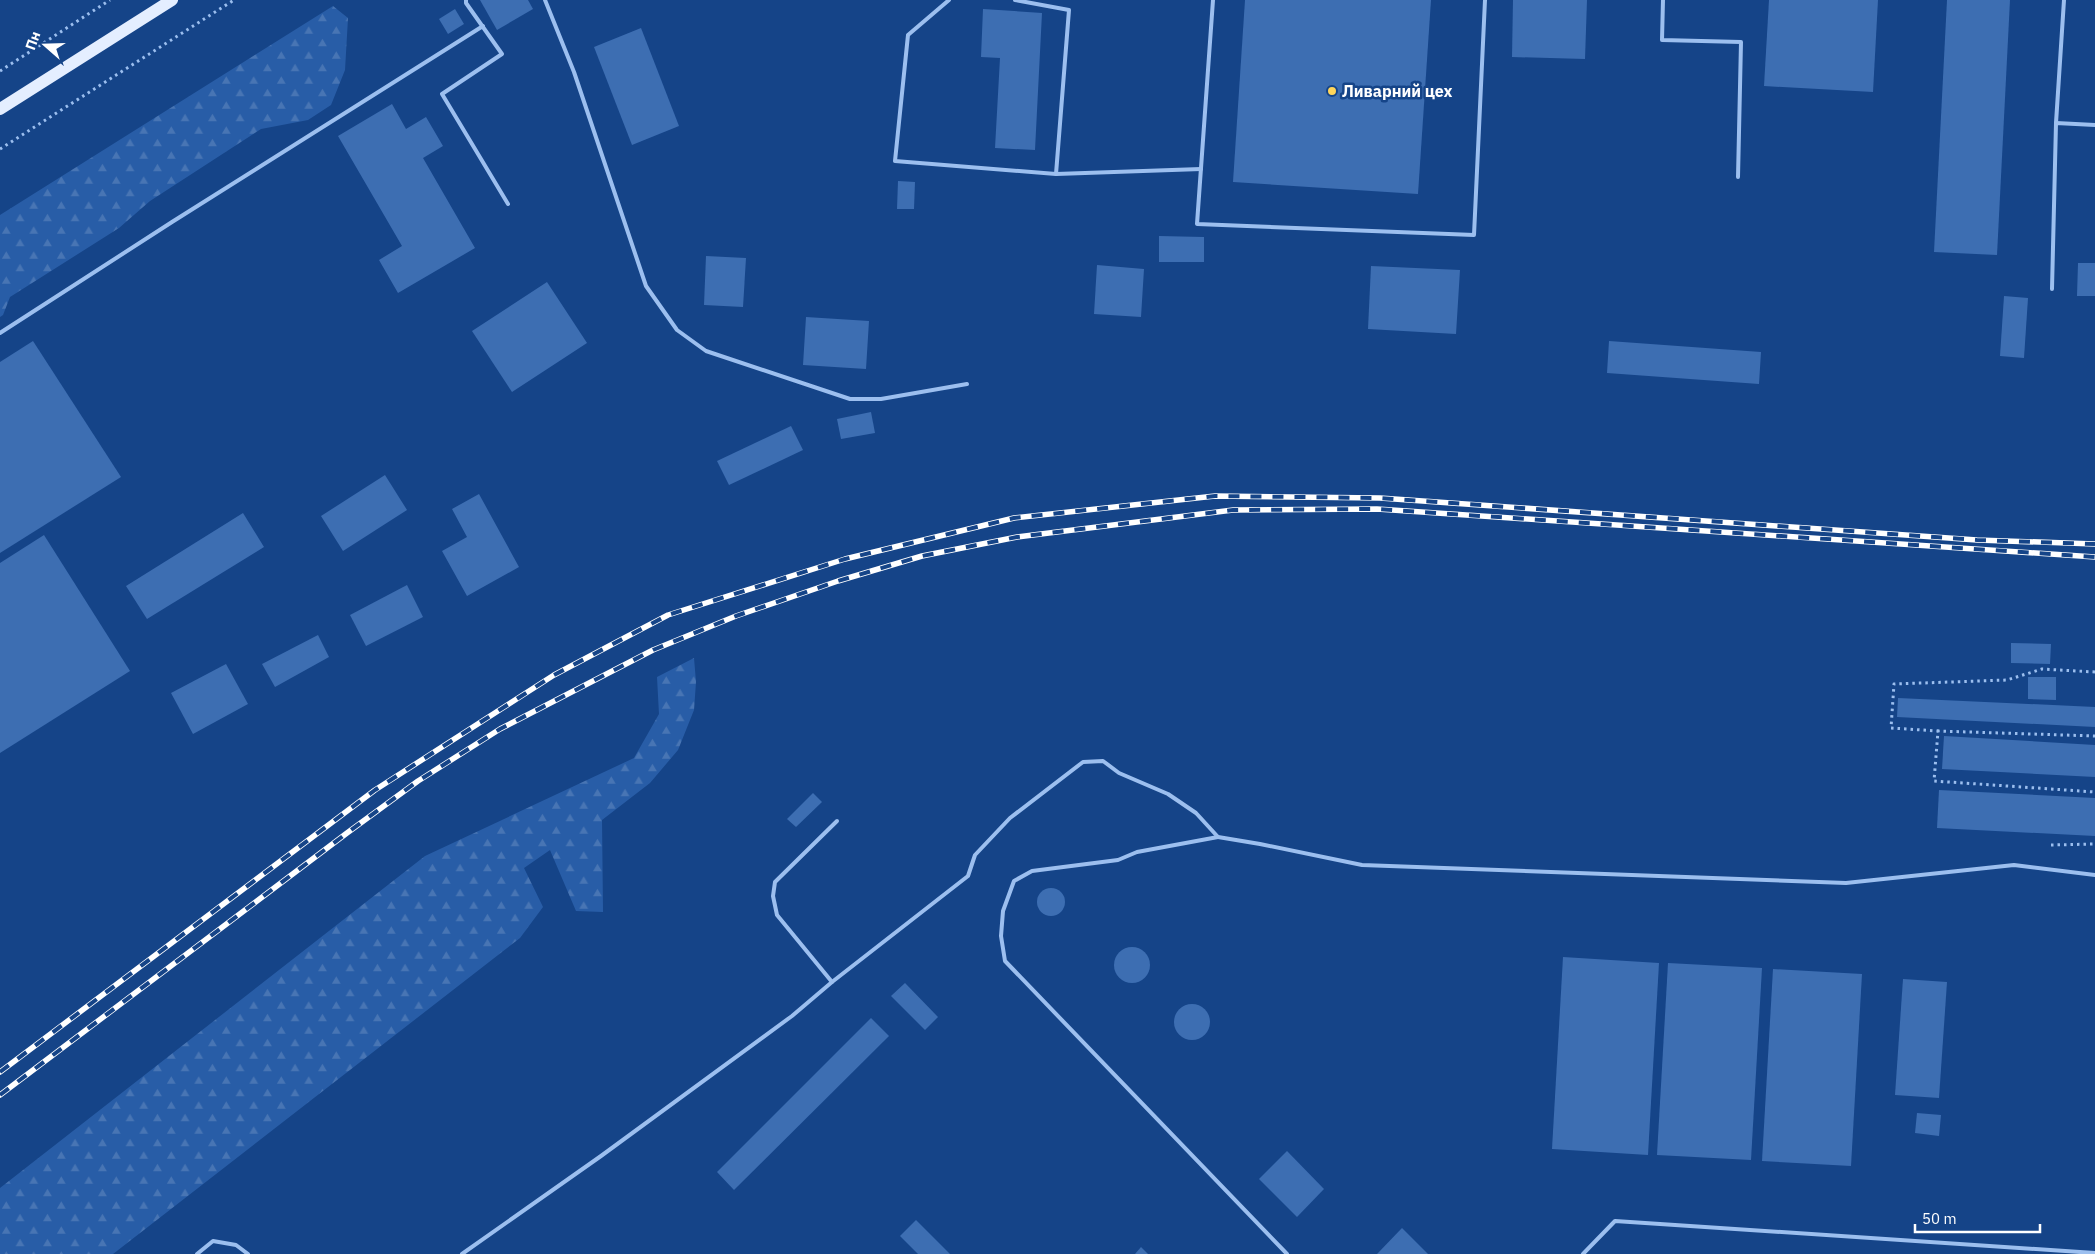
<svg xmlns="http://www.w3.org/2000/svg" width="2095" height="1254" font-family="'IBM Plex Sans',sans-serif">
<defs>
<pattern id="forest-firs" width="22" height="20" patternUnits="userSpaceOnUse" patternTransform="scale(1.25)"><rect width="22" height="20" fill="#285da7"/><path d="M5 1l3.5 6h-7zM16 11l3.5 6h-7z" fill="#4875b4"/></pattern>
</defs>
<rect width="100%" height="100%" fill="#154488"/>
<g fill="url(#forest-firs)">
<polygon points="333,6 348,18 345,70 331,105 308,120 261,129 150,201 119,228 10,297 3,315 0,317 0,215"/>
<polygon points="694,658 696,682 694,710 678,750 650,783 602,820 603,912 576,911 550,850 524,868 543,907 520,938 113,1254 0,1254 0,1188 425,856 634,758 659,714 657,677"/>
</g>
<g fill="#3d6eb2">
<polygon points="480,0 528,0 533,9 497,30"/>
<polygon points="1245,0 1431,0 1418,194 1233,182"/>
<polygon points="1513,0 1587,0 1585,59 1512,57"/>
<polygon points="1769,0 1878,0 1873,92 1764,86"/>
<polygon points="1947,0 2010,0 1997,255 1934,252"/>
<polygon points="455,9 464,24 448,34 439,19"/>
<polygon points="983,9 1042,13 1035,150 995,148 1000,58 981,57"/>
<polygon points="641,28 679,126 632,145 594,47"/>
<polygon points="392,104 406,129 426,117 443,146 423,158 475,248 398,293 379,260 402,246 338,136"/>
<polygon points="898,181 915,182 914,209 897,209"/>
<polygon points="1159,236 1204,237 1204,262 1159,262"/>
<polygon points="706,256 746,258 743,307 704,305"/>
<polygon points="2078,263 2095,263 2095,296 2077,296"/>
<polygon points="1097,265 1144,269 1141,317 1094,314"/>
<polygon points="1371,266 1460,270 1456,334 1368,329"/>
<polygon points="547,282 587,343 512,392 472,331"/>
<polygon points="2004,296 2028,298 2024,358 2000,356"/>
<polygon points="806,317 869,321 866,369 803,365"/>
<polygon points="33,341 121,477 0,553 0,362"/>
<polygon points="1609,341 1761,352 1759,384 1607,373"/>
<polygon points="871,412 875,433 841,439 837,419"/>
<polygon points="791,426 803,450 729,485 717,461"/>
<polygon points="385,475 407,510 343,551 321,516"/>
<polygon points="479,494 519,567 467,596 442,551 467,537 452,509"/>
<polygon points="243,513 264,547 147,619 126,586"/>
<polygon points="44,535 130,671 0,753 0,563"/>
<polygon points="407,585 423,617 366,646 350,615"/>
<polygon points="318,635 329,657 275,687 262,664"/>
<polygon points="2011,643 2051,644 2050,664 2011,663"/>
<polygon points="226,664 248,704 193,734 171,693"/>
<polygon points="2028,677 2056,677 2056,700 2028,699"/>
<polygon points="1898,698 2095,707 2095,727 1897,717"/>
<polygon points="1944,736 2095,745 2095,777 1942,769"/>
<polygon points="1939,790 2095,798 2095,836 1937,828"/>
<polygon points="813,793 822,802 796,827 787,819"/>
<circle cx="1051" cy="902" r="14"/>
<circle cx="1132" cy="965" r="18"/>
<polygon points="1563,957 1659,963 1648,1155 1552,1149"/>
<polygon points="1668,963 1762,968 1751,1160 1657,1155"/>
<polygon points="1773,969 1862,974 1851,1166 1762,1161"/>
<polygon points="1903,979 1947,982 1939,1098 1895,1095"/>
<polygon points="905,983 938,1017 925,1030 891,996"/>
<circle cx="1192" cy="1022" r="18"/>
<polygon points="871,1018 889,1036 734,1190 717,1172"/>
<polygon points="1917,1113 1941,1115 1939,1136 1915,1133"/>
<polygon points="1287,1151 1324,1189 1297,1217 1259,1179"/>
<polygon points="916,1220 950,1254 918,1254 900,1236"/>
<polygon points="1402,1228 1428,1254 1377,1254"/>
<polygon points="1141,1247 1148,1254 1135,1254"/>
</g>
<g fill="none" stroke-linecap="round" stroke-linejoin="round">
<g stroke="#9cbfef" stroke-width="3" stroke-dasharray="2.5 4" stroke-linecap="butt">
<polyline points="0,71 110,0"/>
<polyline points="0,149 234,0"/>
<polyline points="2095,672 2042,669 2007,680 1894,684 1891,728 1938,731 1934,781 2095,792"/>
<polyline points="1937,731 2095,736"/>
<polyline points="2051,845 2095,844"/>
</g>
<g stroke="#9cbfef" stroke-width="4">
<polyline points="466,0 466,3 502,54 442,94 508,204"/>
<polyline points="545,0 574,72 646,286 677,330 706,351 850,399 881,399 967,384"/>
<polyline points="949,0 908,35 895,161 1056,174"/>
<polyline points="1015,0 1069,10 1056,174 1201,169"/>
<polyline points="1213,0 1197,224 1474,235 1485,0"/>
<polyline points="1663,0 1662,40 1741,42 1738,177"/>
<polyline points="2056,123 2064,0"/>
<polyline points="2052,289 2056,123 2095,125"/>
<polyline points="0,333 172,222 483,26"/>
<polyline points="1218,837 1137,852 1118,860 1032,871 1014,881 1003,911 1001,936 1005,961 1287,1254"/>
<polyline points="832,982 777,915 773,896 775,882 837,821"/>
<polyline points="197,1254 213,1241 236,1245 248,1254"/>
<polyline points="462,1254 601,1156 792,1016 832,982 968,876 975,855 1010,818 1083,762 1103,761 1119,773 1168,794 1196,813 1218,837 1260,844 1362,865 1846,883 2014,865 2095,875"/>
<polyline points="1583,1254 1615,1221 2095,1253"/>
</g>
<polyline stroke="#e4eeff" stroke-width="12" points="0,109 172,0"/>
<defs>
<g id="rail">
<polyline points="0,1072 375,790 554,675 668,615 845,559 1014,518 1215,496 1380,498 1977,540 2095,544"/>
<polyline points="0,1095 347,833 418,781 500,729 653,650 736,616 838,581 922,556 1017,537 1233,510 1377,509 2095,557"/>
</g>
</defs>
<use href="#rail" stroke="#fff" stroke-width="5.5"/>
<use href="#rail" stroke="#154488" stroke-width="4" stroke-dasharray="11" stroke-linecap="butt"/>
</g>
<circle fill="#ffd55a" stroke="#154488" stroke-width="2" cx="1332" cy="91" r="5"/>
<g text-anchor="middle" stroke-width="5" stroke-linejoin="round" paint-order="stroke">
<g font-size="16" font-weight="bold" fill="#fff" stroke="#154488" text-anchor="start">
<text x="1342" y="97">Ливарний цех</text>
</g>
</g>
<g transform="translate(45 45) rotate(290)" stroke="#154488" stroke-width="4" paint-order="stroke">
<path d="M0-4L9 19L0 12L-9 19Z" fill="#ffffff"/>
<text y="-8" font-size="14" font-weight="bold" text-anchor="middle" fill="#ffffff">Пн</text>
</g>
<path d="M1915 1224v8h125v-8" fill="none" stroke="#ffffff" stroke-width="2.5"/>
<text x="1922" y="1224" font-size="15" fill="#ffffff" stroke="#154488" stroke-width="4" paint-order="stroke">50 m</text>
</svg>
